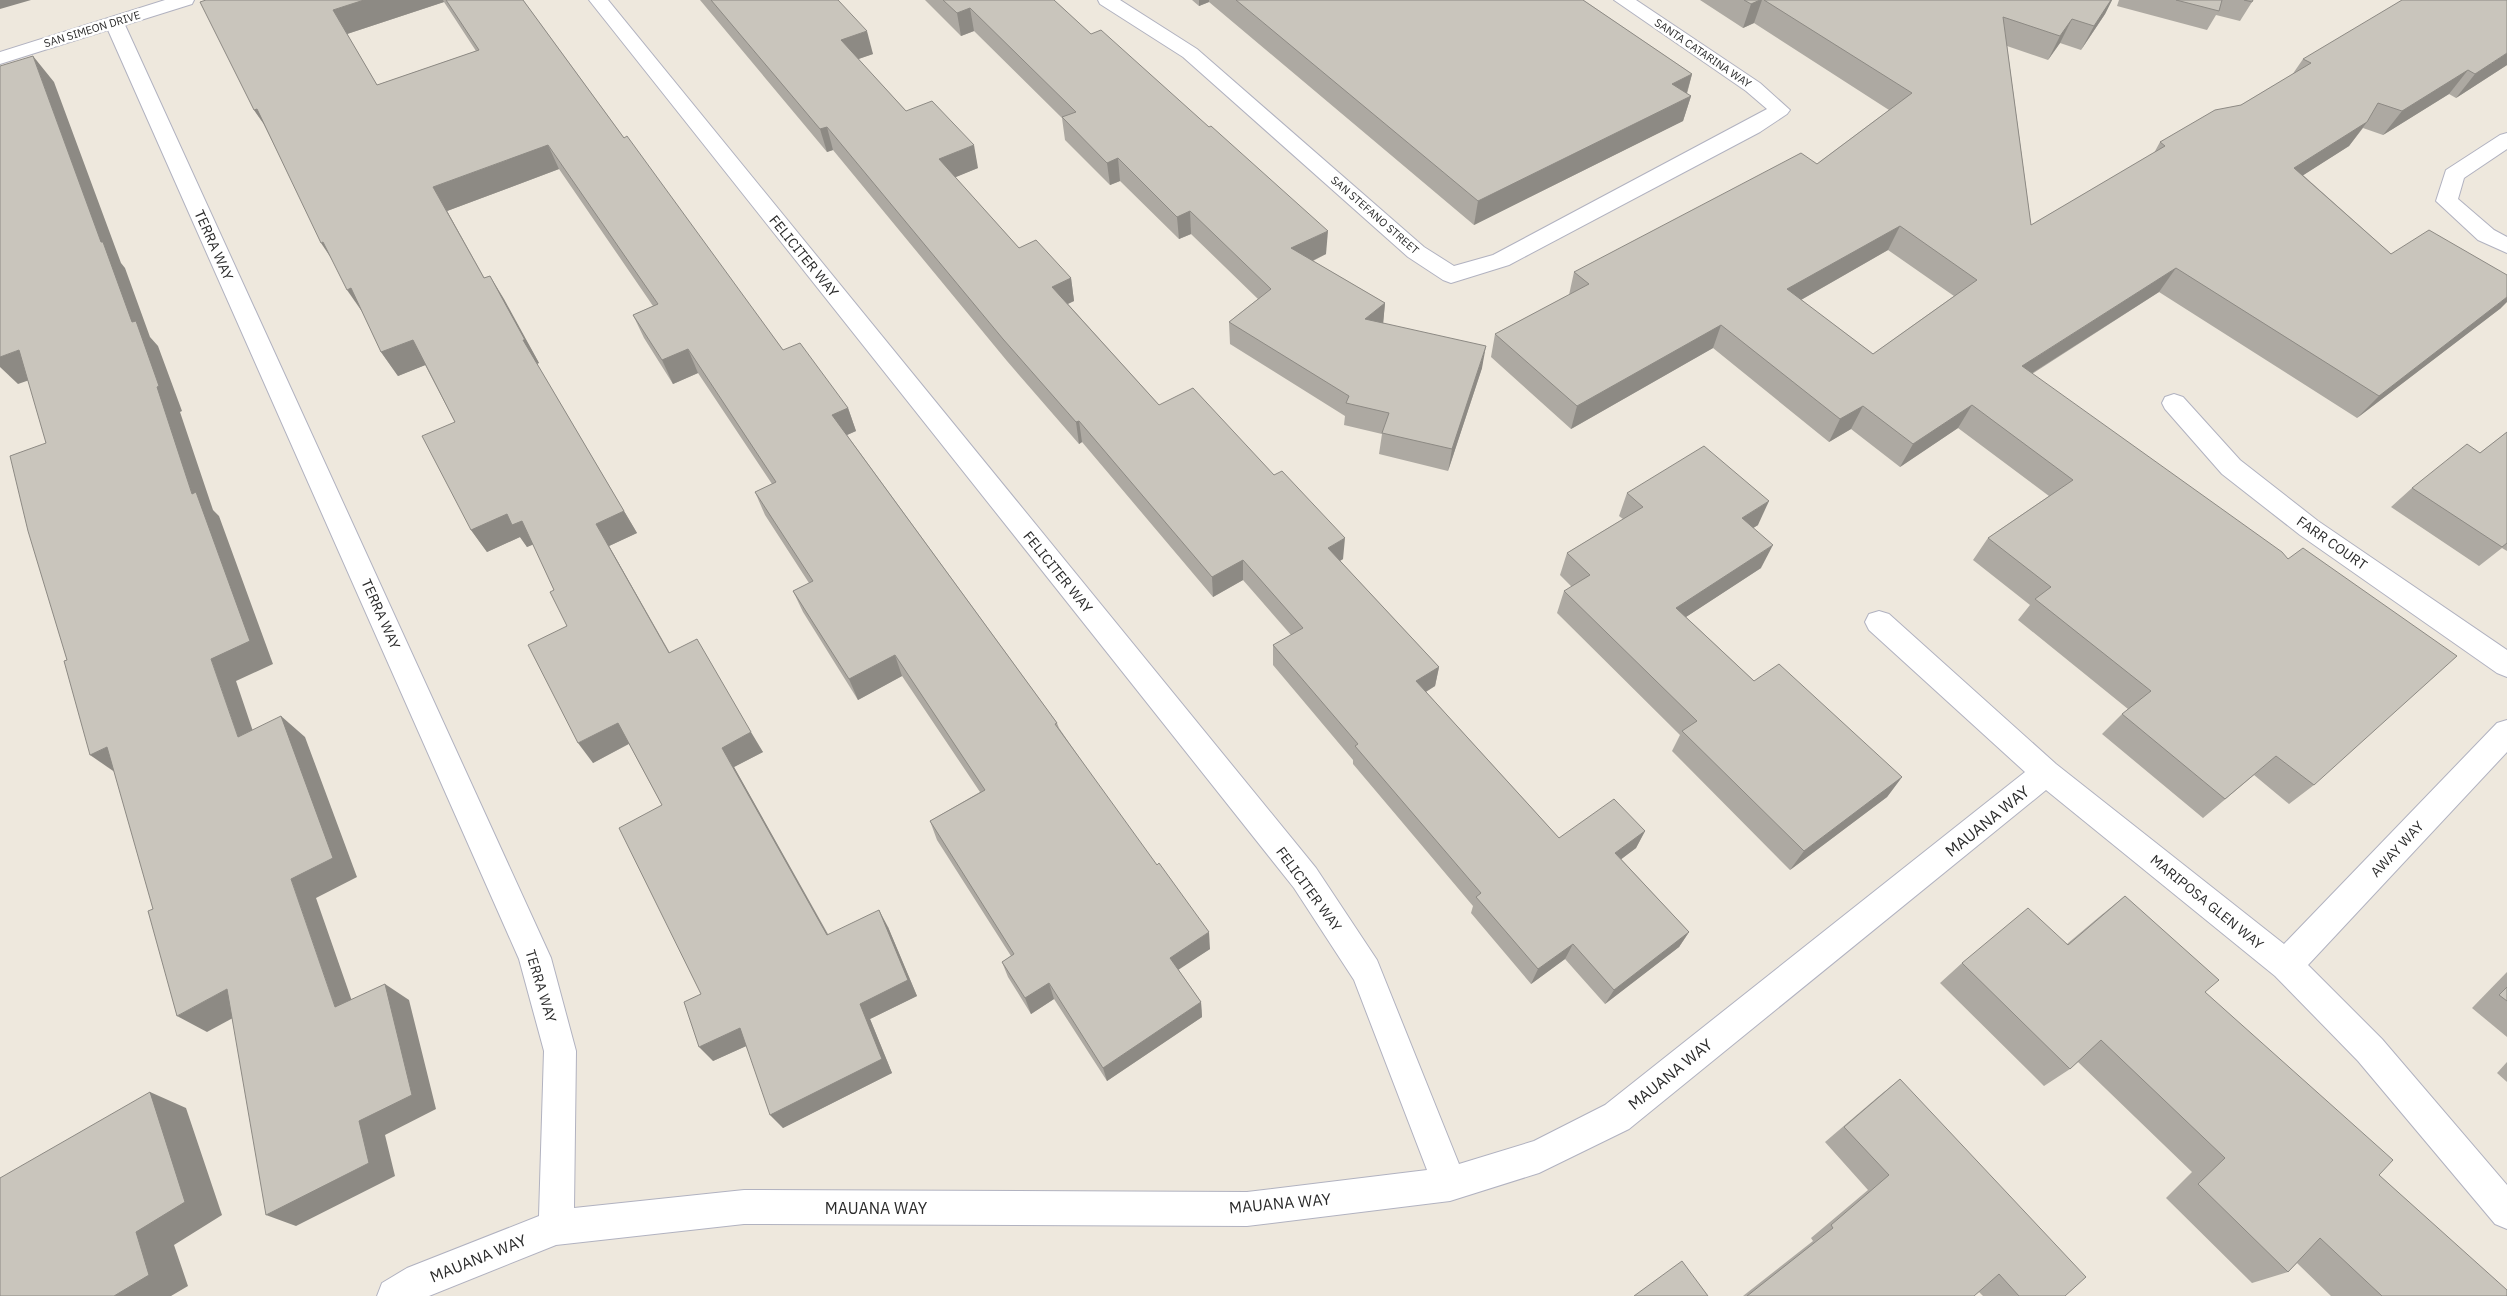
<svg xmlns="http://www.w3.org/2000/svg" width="2507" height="1296" font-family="'IBM Plex Sans',sans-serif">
<rect width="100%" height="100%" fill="#eee8dd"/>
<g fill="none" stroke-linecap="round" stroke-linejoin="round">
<defs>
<g id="minor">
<polygon points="165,0 194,0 192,4 125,25 551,958 576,1051 574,1208 744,1190 1247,1192 1427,1170 1354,980 1294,888 589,0 608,0 1316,868 1377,960 1459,1164 1534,1141 1605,1105 2025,772 1869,630 1865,622 1869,614 1879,611 1889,614 2056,764 2284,944 2497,723 2507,720 2507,752 2308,965 2382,1039 2507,1185 2507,1229 2495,1224 2358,1061 2275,976 2046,790 1629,1129 1539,1173 1450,1201 1247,1226 744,1224 556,1245 429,1296 377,1296 382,1283 407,1268 539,1216 544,1051 519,959 108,30 0,64 0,52"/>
<polygon points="1098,0 1120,0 1197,49 1424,247 1454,266 1493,255 1767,109 1746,91 1614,0 1636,0 1760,83 1790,110 1787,114 1760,132 1509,265 1451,283 1443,280 1408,257 1183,57 1100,4"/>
<polygon points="2507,133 2507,149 2464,178 2458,199 2494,230 2507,237 2507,253 2478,240 2436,201 2446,170 2500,135"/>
<polygon points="2174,394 2183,397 2240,460 2318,521 2507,650 2507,677 2497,673 2300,535 2222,474 2165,409 2162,403 2165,397"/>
</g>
</defs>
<use href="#minor" stroke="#b1b2c0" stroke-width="2"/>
<use href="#minor" fill="#fff" fill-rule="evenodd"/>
</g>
<g fill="#ada9a2" fill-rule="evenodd">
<path d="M206,0H523L624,138L783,350L848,408L856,431L847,435L1057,723L1059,728L1210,949L1178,969L1201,1002L1202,1017L1107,1081L1054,999L1031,1014L1008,977L1002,962L1011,956L937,840L930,821L980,792L902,676L858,700L803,612L793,591L809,583L765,515L755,492L772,484L698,373L673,384L644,338L633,315L653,306L559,169L447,211L484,278L490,276L539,363L537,364L637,533L609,546L670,653L763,752L734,767L828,934L888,927L917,996L870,1019L892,1073L783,1128L746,1046L713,1061L701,994L662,805L629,744L593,763L567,626L554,590L533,544L527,547L520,537L487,552L471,530L455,422L425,365L398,376L381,352L363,313L331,257L263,123L254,110ZM444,2L476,51L377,85L347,34Z"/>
<polygon points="700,0 838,0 873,54 858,59 906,111 978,168 955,177 1019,248 1071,278 1074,301 1068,304 1159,405 1343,559 1340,561 1439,667 1435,686 1426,692 1559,838 1645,831 1636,848 1621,859 1689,932 1679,947 1605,1004 1565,959 1531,984 1471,913 1473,906 1353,764 1353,760 1273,665 1273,645 1291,635 1243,580 1213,597 1082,442 1079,444 1007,361 833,150 827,152"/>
<polygon points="925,0 1054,0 1326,254 1313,261 1385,303 1383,323 1482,368 1448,471 1379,454 1382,434 1344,425 1345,416 1230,344 1229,322 1258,299 1191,234 1179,239 1120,181 1110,185 1065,140 1062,118 974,31 961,36"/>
<polygon points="1192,0 1583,0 1692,74 1687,94 1691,96 1683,121 1474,225 1209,2 1199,6"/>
<path d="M1700,0H2112L2105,14L2081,50L2060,43L2048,60L2007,46L2031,225L2154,153L2160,142L2241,105L2292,75L2303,59L2507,65L2456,98L2449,94L2383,135L2363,128L2349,146L2303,175L2391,254L2501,308L2357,418L2159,292L2032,374L2314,785L2289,804L2254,775L2203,818L2102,734L2122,714L2128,709L2018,620L2030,605L1973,560L1988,538L2049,496L1958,428L1900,467L1851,429L1829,442L1713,348L1571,429L1491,357L1495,334L1569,295L1574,272L1817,164L1889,110L1754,23L1743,28ZM1888,250L1954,296L1873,354L1801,300Z"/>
<polygon points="2119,0 2253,0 2252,2 2240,21 2216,15 2207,30 2117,6"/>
<polygon points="2507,432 2507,551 2502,548 2479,566 2391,507 2412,488 2480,453"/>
<polygon points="1627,493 1758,525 1753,528 1761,568 1686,617 1754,681 1902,777 1887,797 1790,870 1672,751 1680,735 1557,613 1564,591 1572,587 1560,575 1567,553 1623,519 1619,516"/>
<polygon points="2125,896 2205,992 2379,1175 2507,1296 2331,1296 2297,1263 2288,1272 2252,1283 2166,1198 2192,1172 2078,1062 2070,1069 2044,1086 1940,983 1962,963 2067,944 2099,917"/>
<polygon points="2507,972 2507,1037 2472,1008"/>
<polygon points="2507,1062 2507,1082 2497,1073"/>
<polygon points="1900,1079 2065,1296 1983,1296 1979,1292 1974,1296 1743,1296 1813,1241 1811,1238 1868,1190 1825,1142 1879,1096"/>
</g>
<g fill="#8d8a84">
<polygon points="0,0 31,0 0,9"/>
<polygon points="364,0 443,0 444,2 347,34 333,10"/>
<polygon points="1199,0 1209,0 1209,2 1199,6"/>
<polygon points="1760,0 1762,0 1754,23 1743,28 1751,4"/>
<polygon points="2111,0 2112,0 2105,14 2081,50 2094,26"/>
<polygon points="970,8 974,31 961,36 957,13"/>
<polygon points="2072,19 2060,43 2048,60 2060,36"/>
<polygon points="867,31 873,54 847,63 841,40"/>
<polygon points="2507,53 2507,65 2456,98 2475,74"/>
<polygon points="33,56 54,82 121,263 125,268 150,337 158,346 182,411 180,412 213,510 219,516 273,664 236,681 262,758 238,737 211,659 192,494"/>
<polygon points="2468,70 2449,94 2383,135 2402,111"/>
<polygon points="1692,74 1685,99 1672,84"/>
<polygon points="1691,96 1683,121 1474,225 1478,201"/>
<polygon points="257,109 271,134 254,110"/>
<polygon points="2367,122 2349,146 2277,192 2294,168"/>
<polygon points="827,127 833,150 827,152 820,129"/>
<polygon points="548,145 559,169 447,211 498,302 433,187"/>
<polygon points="974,145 978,168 944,182 939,159"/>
<polygon points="1118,158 1120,181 1110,185 1107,163"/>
<polygon points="1190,211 1191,234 1179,239 1177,217"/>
<polygon points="1900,226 1888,250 1778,313 1787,289"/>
<polygon points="1328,231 1326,254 1291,271 1291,248"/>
<polygon points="323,242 337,267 321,243"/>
<polygon points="2176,268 2159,292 2007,389 2022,366"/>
<polygon points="490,276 504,299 539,363 536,364 523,340"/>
<polygon points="1071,278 1074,301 1056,309 1052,287"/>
<polygon points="351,288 363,313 347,290"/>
<polygon points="2507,297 2507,302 2501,308 2357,418 2379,396"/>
<polygon points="1385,303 1383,325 1365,319"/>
<polygon points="1721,325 1713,348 1571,429 1577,406"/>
<polygon points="413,340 428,364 398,376 381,352"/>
<polygon points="1486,346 1482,368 1448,471 1452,449"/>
<polygon points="688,349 698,373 673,384 662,360"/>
<polygon points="19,350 44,375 18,384 0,367 0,357"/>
<polygon points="1972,405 1958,428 1900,467 1913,444"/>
<polygon points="1863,406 1851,429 1829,442 1840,419"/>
<polygon points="848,408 856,431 840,438 832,415"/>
<polygon points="1079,421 1082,442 1079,444 1076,422"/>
<polygon points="1769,501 1758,525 1731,542 1742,518"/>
<polygon points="624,511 637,533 609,546 681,674 669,653 596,524"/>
<polygon points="507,514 522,521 537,543 527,547 520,537 487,552 471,530"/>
<polygon points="1345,538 1343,559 1327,568 1328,548"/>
<polygon points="1773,545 1761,568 1666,630 1676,608"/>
<polygon points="1243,560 1243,580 1213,597 1212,577"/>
<polygon points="895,655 902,676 858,700 849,679"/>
<polygon points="1439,667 1435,686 1412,700 1416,681"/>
<polygon points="281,716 305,737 357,877 316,898 360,1024 335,1007 291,879"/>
<polygon points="618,723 632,742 593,763 578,743"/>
<polygon points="751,732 763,752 734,767 837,951 827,935 722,748"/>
<polygon points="107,747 119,775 90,755"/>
<polygon points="1902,777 1887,797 1790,870 1804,851"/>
<polygon points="1645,831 1636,848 1607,870 1615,853"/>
<polygon points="879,910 888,927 917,996 870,1019 892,1073 783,1128 770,1115 860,1004"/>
<polygon points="1209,932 1210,949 1172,974 1170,958"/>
<polygon points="1689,932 1679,947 1605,1004 1614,990"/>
<polygon points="1573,944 1565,959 1531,984 1538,969"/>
<polygon points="1049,983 1054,999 1031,1014 1025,998"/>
<polygon points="385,984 409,1000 436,1109 385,1135 395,1176 296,1226 266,1215 359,1121"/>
<polygon points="227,989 255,1006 207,1032 177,1016"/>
<polygon points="1201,1002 1202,1017 1107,1081 1103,1068"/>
<polygon points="740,1028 753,1043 713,1061 699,1047"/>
<polygon points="150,1092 186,1108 222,1215 174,1245 188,1286 171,1296 114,1296 136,1232"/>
</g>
<g fill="#c9c5bc" stroke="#8d8a84" fill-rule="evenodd">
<polygon points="206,0 364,0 333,10 377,85 479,50 446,0 523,0 624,138 627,136 783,350 800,343 848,408 832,415 1057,723 1055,724 1157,865 1159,863 1209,932 1170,958 1201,1002 1103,1068 1049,983 1025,998 1002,962 1014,954 930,821 985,790 895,655 849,679 793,591 813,581 755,492 776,482 688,349 662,360 633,315 658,304 548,145 433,187 484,278 490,276 525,340 523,340 624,511 596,524 669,653 697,639 751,732 722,748 827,935 879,910 908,980 860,1004 882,1059 770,1115 740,1028 699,1047 684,1002 701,994 619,828 662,805 618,723 578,743 528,645 567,626 550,592 554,590 522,521 512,525 507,514 471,530 422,436 455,422 413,340 381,352 351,288 347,290 323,242 321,243 257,109 254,110 200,2"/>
<polygon points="711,0 838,0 867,31 841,40 906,111 932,101 974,145 939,159 1019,248 1036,240 1071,278 1052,287 1159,405 1193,388 1274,475 1282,471 1345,538 1328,548 1439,667 1416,681 1559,838 1614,799 1645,831 1615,853 1689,932 1614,990 1573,944 1538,969 1476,897 1481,893 1355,746 1358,744 1273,645 1303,628 1243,560 1212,577 1079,421 1076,422 1003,339 827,127 820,129"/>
<polygon points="943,0 1054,0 1091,34 1101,30 1209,127 1211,126 1328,231 1291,248 1385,303 1365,319 1486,346 1452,449 1382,433 1389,413 1346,403 1349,396 1229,322 1271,289 1190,211 1177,217 1118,158 1107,163 1062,117 1076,112 970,8 957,13"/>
<polygon points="1236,0 1583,0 1692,74 1672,84 1691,96 1478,201"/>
<polygon points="1744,0 1760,0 1751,4"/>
<path d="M1764,0H2111L2094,26L2072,19L2060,36L2003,17L2031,225L2165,146L2160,142L2215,110L2241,105L2311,63L2303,59L2402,0H2507V53L2475,74L2468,70L2402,111L2378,103L2367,122L2294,168L2391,254L2429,230L2507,275V297L2379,396L2176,268L2022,366L2282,552L2288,559L2303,548L2457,656L2314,785L2276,756L2225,799L2122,714L2151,691L2035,599L2051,587L1988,538L2073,480L1972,405L1913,444L1863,406L1840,419L1721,325L1577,406L1495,334L1589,284L1574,272L1801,153L1817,164L1912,93ZM1900,226L1977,280L1873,354L1787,289Z"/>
<polygon points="2176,0 2222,0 2219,11"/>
<polygon points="2244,0 2253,0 2252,2"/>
<polygon points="33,56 101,242 103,242 132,322 136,321 159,386 157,387 192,494 196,492 250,641 211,659 238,737 281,716 333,858 291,879 335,1007 385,984 412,1095 359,1121 369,1163 266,1215 227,989 177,1016 148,911 153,909 107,747 90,755 64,661 67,660 28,531 10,456 46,443 19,350 0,357 0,66"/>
<polygon points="2507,432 2507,543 2502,547 2412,488 2467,444 2480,453"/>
<polygon points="1704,446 1769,501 1742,518 1773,545 1676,608 1754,681 1779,664 1902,777 1804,851 1682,731 1697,721 1564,591 1590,575 1567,553 1643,507 1627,493"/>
<polygon points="2125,896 2219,980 2205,992 2393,1160 2379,1175 2507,1290 2507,1296 2382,1296 2320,1238 2288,1272 2198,1184 2225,1158 2101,1040 2070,1069 1962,963 2028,908 2068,945"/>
<polygon points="2507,987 2507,1001 2499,995"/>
<polygon points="1900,1079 2086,1277 2065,1296 2019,1296 1999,1274 1974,1296 1747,1296 1833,1228 1831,1225 1889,1175 1844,1127"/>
<polygon points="150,1092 185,1202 136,1232 149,1275 114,1296 0,1296 0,1178"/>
<polygon points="1682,1261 1708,1296 1634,1296"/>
</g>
<g text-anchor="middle" stroke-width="5" stroke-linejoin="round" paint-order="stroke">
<g font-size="11" fill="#2b2b2b" stroke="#fff">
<text transform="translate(92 29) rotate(-17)" y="4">SAN SIMEON DRIVE</text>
<text transform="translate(1703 53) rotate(34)" y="4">SANTA CATARINA WAY</text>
<text transform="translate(1375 215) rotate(41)" y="4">SAN STEFANO STREET</text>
</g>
<g font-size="14" fill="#2b2b2b" stroke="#fff">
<text transform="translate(214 245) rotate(66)" y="5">TERRA WAY</text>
<text transform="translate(804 256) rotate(51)" y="5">FELICITER WAY</text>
<text transform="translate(2332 543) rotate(35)" y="5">FARR COURT</text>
<text transform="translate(1058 572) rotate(51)" y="5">FELICITER WAY</text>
<text transform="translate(381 614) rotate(66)" y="5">TERRA WAY</text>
<text transform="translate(2397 849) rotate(-47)" y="5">AWAY WAY</text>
<text transform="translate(1309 889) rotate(54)" y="5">FELICITER WAY</text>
<text transform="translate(2207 902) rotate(39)" y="5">MARIPOSA GLEN WAY</text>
<text transform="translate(541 986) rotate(73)" y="5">TERRA WAY</text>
</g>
<g font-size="16" fill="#2b2b2b" stroke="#fff">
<text transform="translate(1987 821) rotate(-39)" y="6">MAUANA WAY</text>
<text transform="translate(1670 1074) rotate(-39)" y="6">MAUANA WAY</text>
<text transform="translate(1280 1203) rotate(-5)" y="6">MAUANA WAY</text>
<text x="876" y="1214">MAUANA WAY</text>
<text transform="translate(478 1258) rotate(-22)" y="6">MAUANA WAY</text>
</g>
</g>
</svg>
